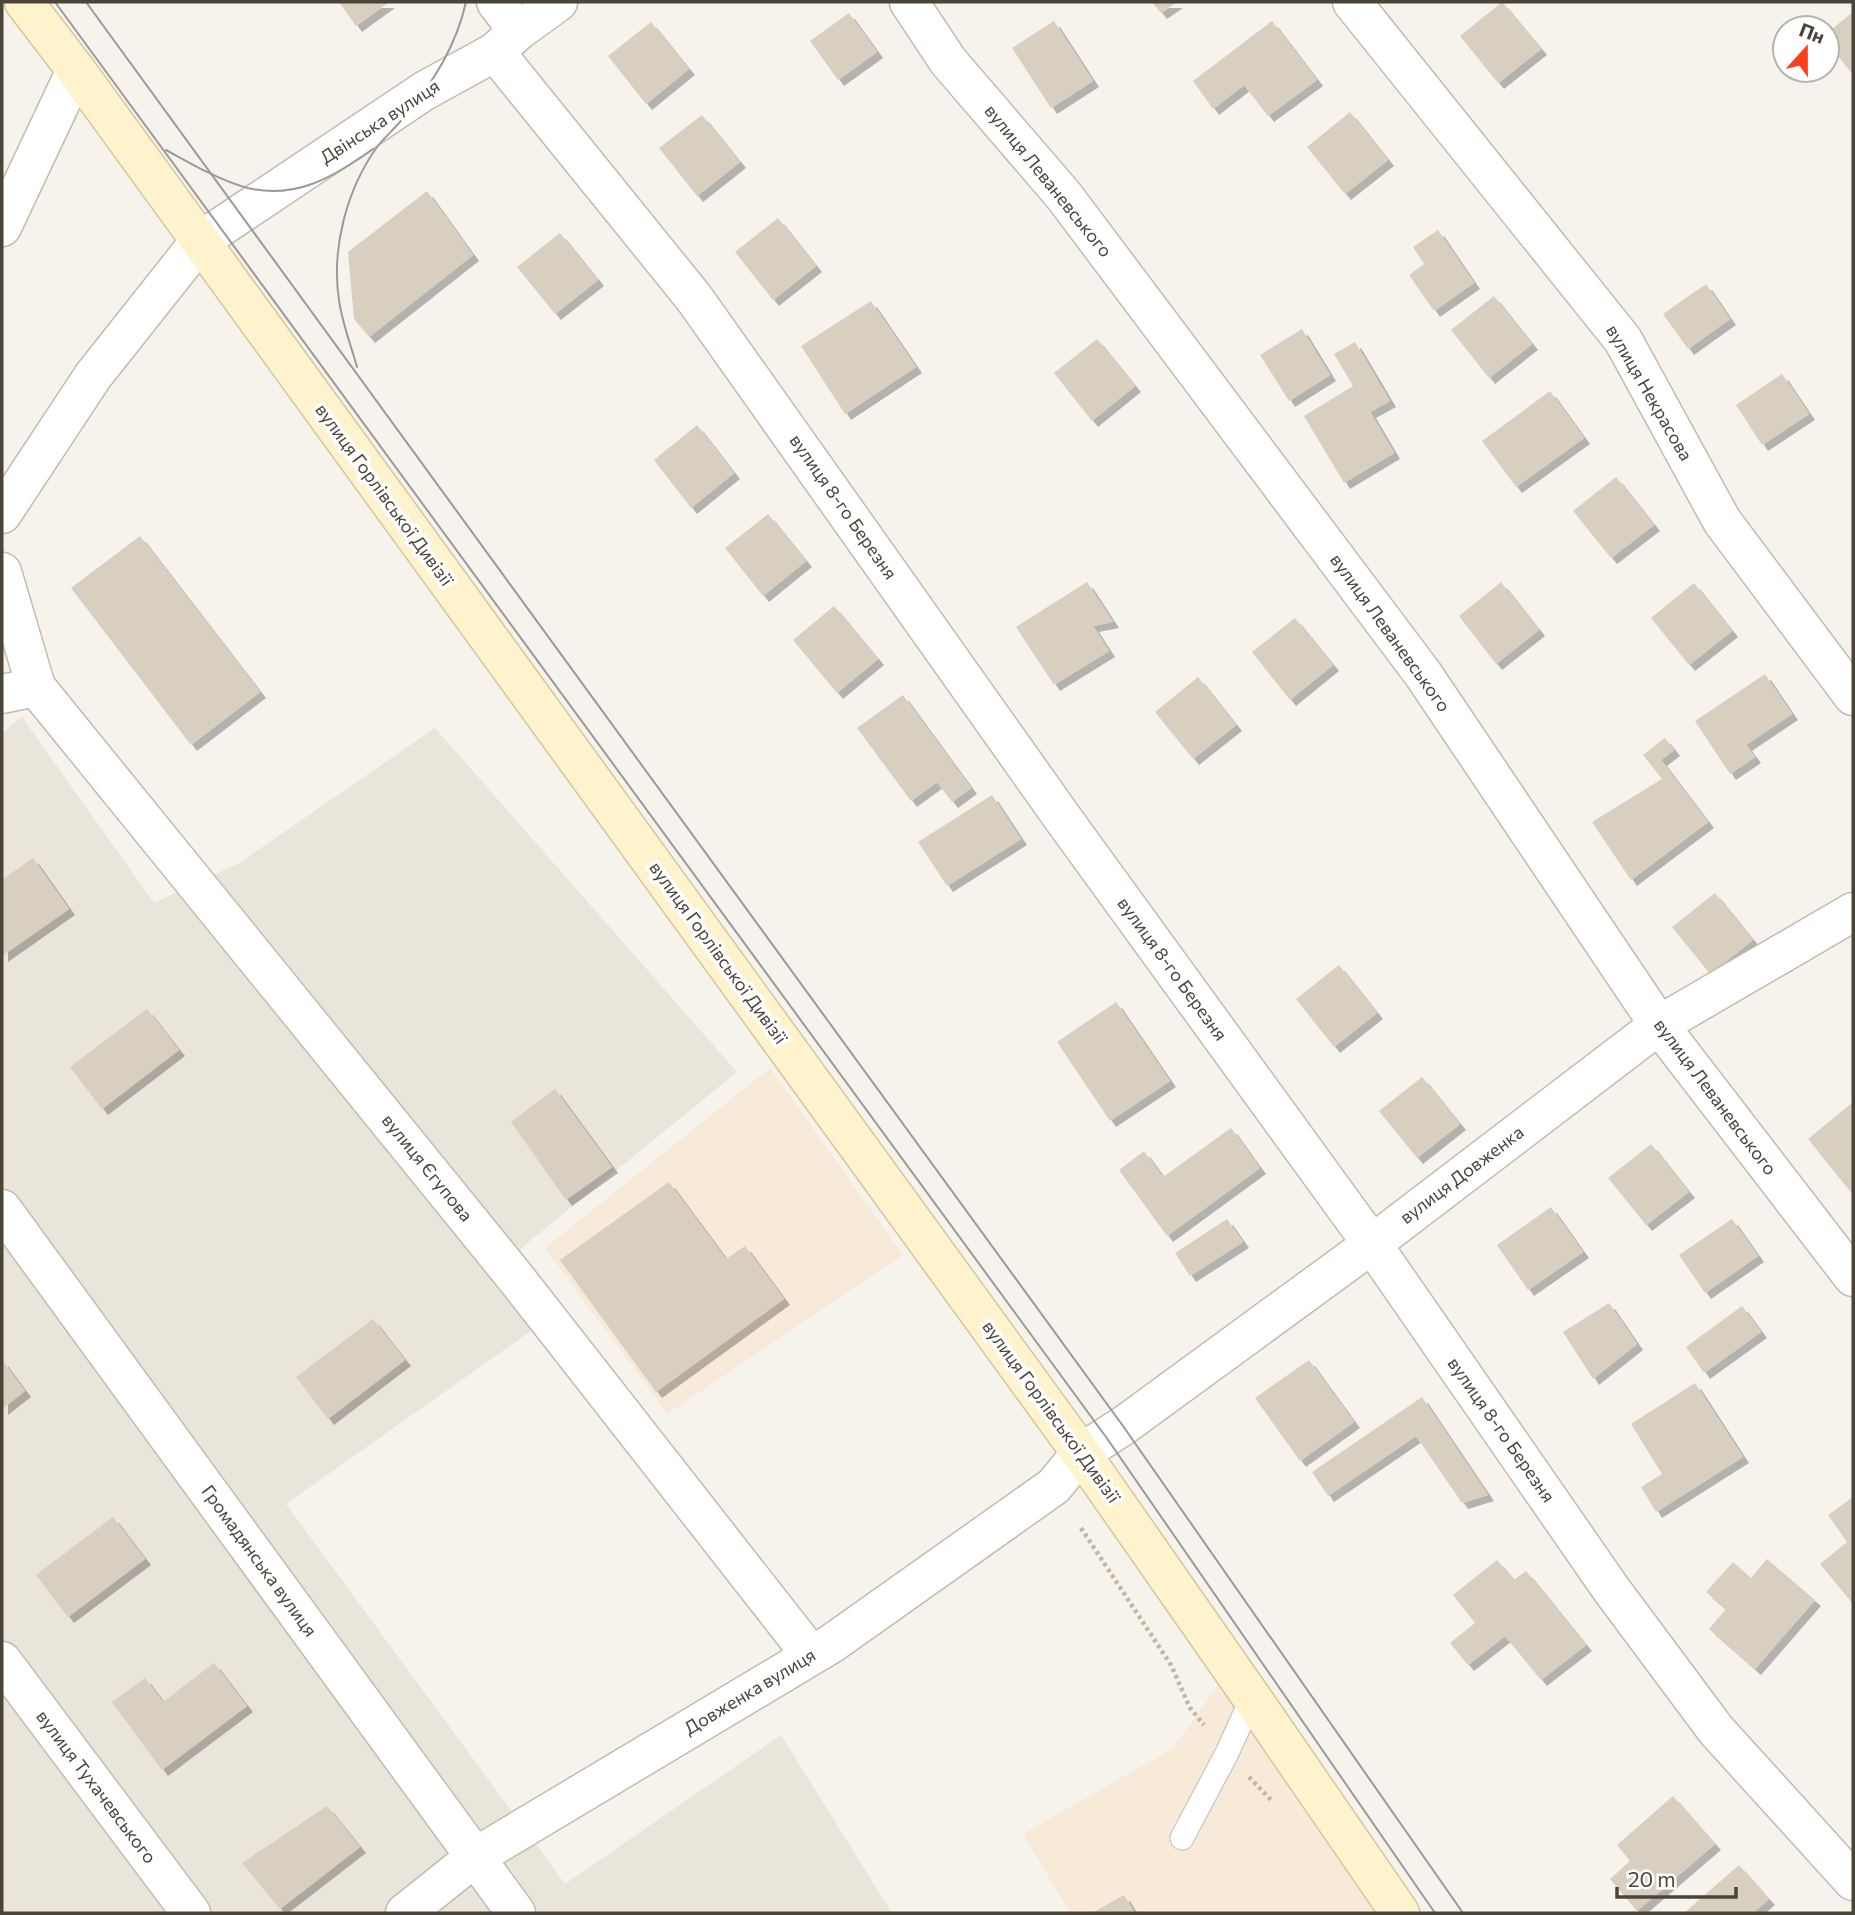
<svg xmlns="http://www.w3.org/2000/svg" width="1855" height="1915" font-family="Commissioner,sans-serif">
<defs>
<filter id="shadow"><feDropShadow dx="6" dy="6" stdDeviation="0" flood-color="#0004"/></filter>
</defs>
<rect width="100%" height="100%" fill="#f6f3ec"/>
<polygon fill="#eae5da" points="22,717 154,903 239,863 435,728 737,1072 493,1271 531,1331 286,1504 565,1884 781,1735 892,1913 2,1913 2,733"/>
<g fill="#f7ead8">
<polygon points="770,1068 903,1255 667,1414 545,1248"/>
<polygon points="1223,1679 1382,1913 1070,1913 1023,1834 1172,1749"/>
</g>
<g fill="#d8cfc1" filter="url(#shadow)">
<polygon points="339,2 389,2 356,26"/>
<polygon points="1152,2 1177,2 1161,13"/>
<polygon points="1502,2 1541,49 1498,83 1460,36"/>
<polygon points="1853,12 1853,75 1827,42 1827,33"/>
<polygon points="849,13 877,52 838,80 810,41"/>
<polygon points="1054,21 1093,81 1051,108 1012,48"/>
<polygon points="1272,21 1317,80 1268,116 1244,85 1213,109 1193,81"/>
<polygon points="651,22 689,69 646,104 608,56"/>
<polygon points="1350,112 1388,160 1345,194 1307,147"/>
<polygon points="702,115 740,162 697,196 659,148"/>
<polygon points="427,191 473,255 369,337 354,319 348,252"/>
<polygon points="778,218 816,266 773,300 735,252"/>
<polygon points="1438,230 1474,283 1434,311 1409,275 1424,264 1413,247"/>
<polygon points="560,233 598,280 555,314 517,267"/>
<polygon points="1706,284 1730,319 1688,349 1663,314"/>
<polygon points="1494,296 1532,344 1489,378 1451,330"/>
<polygon points="871,301 916,367 845,414 801,346"/>
<polygon points="1302,329 1330,375 1289,401 1260,355"/>
<polygon points="1097,339 1135,386 1092,421 1054,373"/>
<polygon points="1355,342 1390,401 1370,412 1394,453 1344,483 1304,416 1353,386 1334,354"/>
<polygon points="1782,374 1809,414 1762,445 1736,405"/>
<polygon points="1550,391 1584,438 1516,487 1482,441"/>
<polygon points="697,425 734,473 691,508 654,460"/>
<polygon points="1616,477 1654,525 1611,558 1573,511"/>
<polygon points="768,514 806,561 763,596 725,548"/>
<polygon points="140,536 260,692 191,745 71,588"/>
<polygon points="1087,582 1113,622 1093,626 1109,651 1054,685 1016,627"/>
<polygon points="1501,582 1539,630 1496,664 1459,616"/>
<polygon points="1694,583 1732,631 1689,665 1651,618"/>
<polygon points="834,606 878,659 837,693 793,640"/>
<polygon points="1295,618 1333,665 1290,700 1252,652"/>
<polygon points="1765,674 1792,714 1746,745 1755,757 1730,774 1695,721"/>
<polygon points="1198,677 1236,725 1193,759 1155,712"/>
<polygon points="903,695 971,788 952,802 937,782 911,801 857,728"/>
<polygon points="1665,738 1674,750 1661,760 1708,822 1631,880 1592,822 1662,779 1643,755"/>
<polygon points="992,795 1021,839 947,886 918,842"/>
<polygon points="33,858 69,909 2,956 2,880"/>
<polygon points="1715,893 1753,940 1710,974 1672,927"/>
<polygon points="1339,965 1377,1013 1334,1047 1296,999"/>
<polygon points="1116,1002 1170,1081 1110,1121 1057,1042"/>
<polygon points="147,1009 179,1050 102,1109 70,1067"/>
<polygon points="1422,1077 1460,1124 1417,1158 1379,1111"/>
<polygon points="555,1089 612,1167 566,1200 511,1122"/>
<polygon points="1853,1102 1853,1195 1808,1139"/>
<polygon points="1231,1128 1260,1168 1167,1236 1119,1170 1144,1151 1163,1177"/>
<polygon points="1651,1144 1689,1192 1646,1225 1608,1178"/>
<polygon points="669,1182 726,1259 745,1246 784,1299 656,1392 560,1260"/>
<polygon points="1551,1207 1583,1252 1528,1290 1497,1245"/>
<polygon points="1227,1219 1243,1242 1190,1276 1175,1253"/>
<polygon points="1732,1219 1758,1256 1705,1293 1679,1255"/>
<polygon points="1609,1303 1637,1344 1593,1379 1563,1332"/>
<polygon points="1742,1306 1761,1332 1704,1373 1686,1347"/>
<polygon points="373,1319 405,1360 328,1419 296,1377"/>
<polygon points="2,1360 25,1391 2,1409"/>
<polygon points="1309,1360 1354,1422 1300,1461 1255,1398"/>
<polygon points="1695,1383 1743,1457 1656,1512 1641,1487 1662,1474 1631,1424"/>
<polygon points="1422,1397 1488,1495 1462,1503 1416,1436 1328,1496 1312,1472"/>
<polygon points="1853,1497 1853,1604 1820,1564 1847,1542 1828,1515"/>
<polygon points="113,1517 145,1559 68,1617 36,1575"/>
<polygon points="1767,1559 1815,1600 1755,1669 1709,1629 1726,1609 1706,1592 1733,1562 1751,1578"/>
<polygon points="1497,1560 1514,1580 1526,1571 1586,1645 1541,1680 1505,1636 1468,1665 1450,1643 1475,1623 1453,1595"/>
<polygon points="214,1663 247,1706 162,1770 112,1702 145,1678 163,1702"/>
<polygon points="1673,1796 1715,1844 1637,1911 1610,1879 1630,1861 1617,1845"/>
<polygon points="327,1806 360,1847 280,1909 242,1863"/>
<polygon points="1739,1865 1769,1899 1753,1913 1684,1913"/>
<polygon points="1124,1895 1135,1913 1092,1913"/>
</g>
<g fill="none" stroke-linecap="round" stroke-linejoin="round">
<defs>
<polyline id="lane" points="1182,1838 1227,1753 1252,1698"/>
<g id="street">
<polyline points="496,2 518,31"/>
<polyline points="909,2 948,61 1064,196 1423,674 1659,1025 1853,1277"/>
<polyline points="1352,2 1623,340 1722,521 1853,696"/>
<polyline points="495,52 694,298 1064,820 1372,1244 1611,1589 1716,1730 1853,1881"/>
<polyline points="2,227 76,70"/>
<polyline points="2,514 93,376 200,241 424,91 495,52 518,31 558,2"/>
<polyline points="2,572 36,687 2,694"/>
<polyline points="36,687 515,1277 811,1655"/>
<polyline points="2,1209 516,1913"/>
<polyline points="2,1661 191,1913"/>
<polyline points="405,1913 475,1857 831,1644 1054,1486 1081,1453 1123,1426 1372,1244 1659,1025 1853,912"/>
</g>
<polyline id="secondary" points="24,2 76,70 1081,1453 1252,1698 1400,1913"/>
</defs>
<use href="#lane" stroke="#c2bbae" stroke-width="25"/>
<use href="#street" stroke="#c2bbae" stroke-width="41"/>
<use href="#secondary" stroke="#d6c79b" stroke-width="41"/>
<g stroke="#c4b79f" stroke-width="4.5" stroke-dasharray="3.5 3.5" stroke-linecap="butt">
<polyline points="1081,1528 1171,1665 1190,1708 1204,1725"/>
<polyline points="1249,1777 1272,1801"/>
</g>
<use href="#lane" stroke="#fff" stroke-width="23"/>
<use href="#street" stroke="#fff" stroke-width="38"/>
<use href="#secondary" stroke="#fff3cd" stroke-width="38"/>
<g stroke="#9a9a9a" stroke-width="2">
<polyline points="55,2 1106,1437 1435,1913"/>
<polyline points="86,2 1123,1426 1463,1913"/>
<path d="M166,150C190,163 217,179 244,187C294,201 334,177 373,149"/>
<path d="M357,367C351,345 342,323 339,300C331,248 347,189 377,147C384,138 392,131 399,123C430,88 456,48 466,2"/>
</g>
</g>
<g text-anchor="middle" stroke-width="7" stroke-linejoin="round" paint-order="stroke">
<g font-size="18" fill="#4b4439" stroke="#fff">
<text transform="translate(380 122) rotate(-33)" y="6">Двінська вулиця</text>
<text transform="translate(1048 181) rotate(51)" y="6">вулиця Леваневського</text>
<text transform="translate(1649 393) rotate(60)" y="6">вулиця Некрасова</text>
<text transform="translate(384 495) rotate(54)" y="6">вулиця Горлівської Дивізії</text>
<text transform="translate(843 507) rotate(55)" y="6">вулиця 8-го Березня</text>
<text transform="translate(1390 633) rotate(54)" y="6">вулиця Леваневського</text>
<text transform="translate(718 953) rotate(54)" y="6">вулиця Горлівської Дивізії</text>
<text transform="translate(1172 969) rotate(54)" y="6">вулиця 8-го Березня</text>
<text transform="translate(1715 1097) rotate(53)" y="6">вулиця Леваневського</text>
<text transform="translate(427 1168) rotate(51)" y="6">вулиця Єгупова</text>
<text transform="translate(1462 1175) rotate(-37)" y="6">вулиця Довженка</text>
<text transform="translate(1051 1412) rotate(54)" y="6">вулиця Горлівської Дивізії</text>
<text transform="translate(1501 1430) rotate(55)" y="6">вулиця 8-го Березня</text>
<text transform="translate(259 1561) rotate(54)" y="6">Громадянська вулиця</text>
<text transform="translate(750 1692) rotate(-31)" y="6">Довженка вулиця</text>
<text transform="translate(96 1787) rotate(53)" y="6">вулиця Тухачевського</text>
</g>
</g>
<rect width="1855" height="1915" fill="none" stroke="#4b4439" stroke-width="7"/>
<g transform="translate(1806 49) rotate(21)"><circle r="33" fill="#ffffff" stroke="#b7b4b0" stroke-width="2"/>
<path d="M0-5L12 26L0 18L-12 26Z" fill="#fc3f1d"/>
<text y="-10" font-size="19" font-weight="bold" text-anchor="middle" fill="#4b4439">Пн</text>
</g>
<path d="M1617 1887v10h119v-10" fill="none" stroke="#4b4439" stroke-width="3.5"/>
<text x="1628" y="1887" font-size="21" fill="#4b4439" stroke="#ffffff" stroke-width="5" paint-order="stroke">20 m</text>
</svg>
